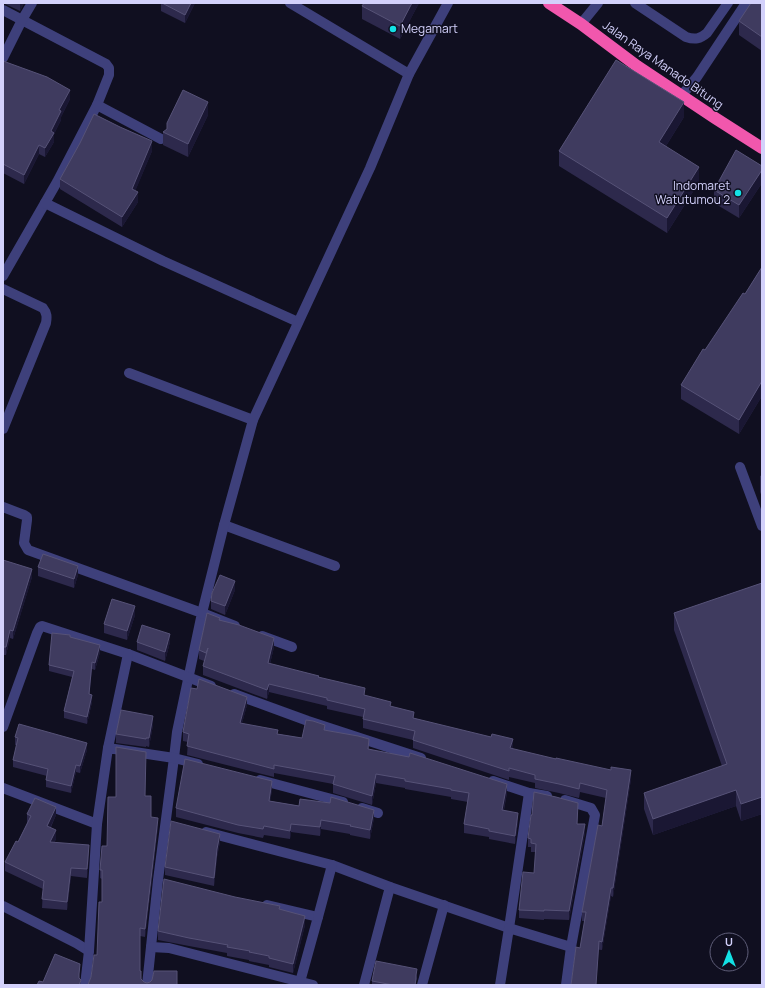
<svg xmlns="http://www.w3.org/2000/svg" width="765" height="988" font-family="Manrope,sans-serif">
<rect width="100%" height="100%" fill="#100f20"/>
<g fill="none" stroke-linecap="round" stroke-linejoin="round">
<g stroke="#3e407b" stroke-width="10">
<polyline points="290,3 409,74"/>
<path d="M635,3L686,37C695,40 700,39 707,33L728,3"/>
<polyline points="3,10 106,64 109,68 109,75 97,105 57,182 3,276"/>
<polyline points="581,24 598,3"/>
<polyline points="3,58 22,20 32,3"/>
<polyline points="682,95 697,77 746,3"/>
<polyline points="97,105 161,139"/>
<polyline points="45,203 163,261 298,322"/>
<path d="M3,289L43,308C47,313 47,317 46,323L3,429"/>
<polyline points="129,373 253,420"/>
<polyline points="740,467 762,526"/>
<polyline points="3,507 24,515 27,517 27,520 24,543 28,550 202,613 177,732 174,758 158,880 147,985"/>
<polyline points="224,525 335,566"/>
<polyline points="235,626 202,613 224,525 253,420 370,168 409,74 448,3"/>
<polyline points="262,636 292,647"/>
<polyline points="234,694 308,721 421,758"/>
<polyline points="3,727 37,633 40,627 42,626 128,654 211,686"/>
<polyline points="108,748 128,654"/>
<polyline points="260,780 343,802"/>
<polyline points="493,781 529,793 547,796"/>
<polyline points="3,788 97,824"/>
<polyline points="565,800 591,808 595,815 571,947 566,985"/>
<polyline points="362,808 378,813"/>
<polyline points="206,832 332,865 390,887 509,928 529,793"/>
<polyline points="267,905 318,917 300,982"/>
<polyline points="3,906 76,943 89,951"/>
<polyline points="318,917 332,865"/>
<polyline points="151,947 169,948 313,985"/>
<polyline points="85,985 89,951 97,824 108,748 174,758 198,764"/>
<polyline points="364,985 390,887"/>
<polyline points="422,985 444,905"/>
<polyline points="500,985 509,928 571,947"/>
</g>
<polyline stroke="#f157ad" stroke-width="12" points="549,3 581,24 637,66 715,118 762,148"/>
</g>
<g fill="#2d294c">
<polygon points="3,3 24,3 20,11"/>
<polygon points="161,3 195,3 185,23 161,11"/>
<polygon points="364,3 419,3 400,39 362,19 362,6"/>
<polygon points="762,3 762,51 739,35 739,21"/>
<polygon points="3,61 70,99 61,117 61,120 54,134 54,142 45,157 39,154 24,184 3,173"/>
<polygon points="208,115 188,157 163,145 163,132"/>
<polygon points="684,117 666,146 699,182 667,233 559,166 559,151"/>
<polygon points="152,151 135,191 138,202 122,227 60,189 60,179"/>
<polygon points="762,166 762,183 739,218 714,203 714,190"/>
<polygon points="762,267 762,396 739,434 681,399 681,385 705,350 745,294"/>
<polygon points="762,475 762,497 760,492 760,476"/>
<polygon points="3,560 32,577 13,639 10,638 6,655 3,655"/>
<polygon points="38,567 78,575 74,588 38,576"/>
<polygon points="762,583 762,814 741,821 736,806 653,835 644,809 644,793 722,766 674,630 674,613"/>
<polygon points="235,590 225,615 211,609 211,601"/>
<polygon points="135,615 127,640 104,633 104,624"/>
<polygon points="220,621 274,647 270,664 319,677 391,706 414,718 513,748 512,749 631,779 613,897 611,896 602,950 580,948 585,921 582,921 582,912 602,826 606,798 580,792 579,798 559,793 535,788 535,783 509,777 509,780 413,748 413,740 363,728 363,717 327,709 327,706 269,692 267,699 203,675 203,666 204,661 199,659 199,650"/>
<polygon points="70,637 100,652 95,670 92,669 89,694 92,702 87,724 64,718 64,711 72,677 49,671 49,665"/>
<polygon points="137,642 170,642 165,661 137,650"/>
<polygon points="247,705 242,723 278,734 302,738 325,730 369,748 369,749 507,793 504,810 518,821 515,844 489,839 489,837 464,833 464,824 468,802 451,799 451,797 405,789 405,788 376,783 372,805 333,793 333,784 274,773 274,777 187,755 188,742 183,741 183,732"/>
<polygon points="153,725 149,747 146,746 146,747 116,743 116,734"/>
<polygon points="15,737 87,750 80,773 76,772 71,793 46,787 46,780 47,776 13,767 13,760 17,745 15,745"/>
<polygon points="272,790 270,801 374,818 370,839 350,835 350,834 321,829 320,836 291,832 290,839 264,835 263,838 238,833 176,817 176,808"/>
<polygon points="146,796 151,817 158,826 152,879 145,937 140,936 140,971 141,979 144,982 147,983 177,985 88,985 91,977 97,955 102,902 102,879 100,878 100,870 107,846 116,797"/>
<polygon points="578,811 577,824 585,833 569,920 544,919 544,920 519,918 519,910 534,873 536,852 531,852 531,847 528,847 528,838"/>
<polygon points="27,814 56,815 51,827 56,839 54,843 89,854 87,878 71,876 67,910 42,908 43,889 5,871 5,862 18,842 27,823"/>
<polygon points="220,842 217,857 214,886 165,875 165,867"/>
<polygon points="280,909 305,925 293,973 269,967 269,965 249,961 249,960 227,956 227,953 189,946 158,940 158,931"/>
<polygon points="417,977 416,981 416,985 372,985 372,981"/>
</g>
<g fill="#1a1733">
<polygon points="20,3 24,3 20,11"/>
<polygon points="191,3 195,3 185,23 185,15"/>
<polygon points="412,3 419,3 400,39 400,26"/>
<polygon points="70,90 70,99 61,117 61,120 54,134 54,142 45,157 45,148 51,131 59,110"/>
<polygon points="208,102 208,115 188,157 188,144"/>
<polygon points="684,102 684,117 659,157 659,142"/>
<polygon points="152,141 152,151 132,199 132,189"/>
<polygon points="39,145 39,154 24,184 24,175"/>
<polygon points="699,167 699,182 667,233 667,218"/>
<polygon points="762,170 762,183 739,218 739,205"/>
<polygon points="138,192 138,202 122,227 122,217"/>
<polygon points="762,381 762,396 739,434 739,420"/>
<polygon points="78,566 78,575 74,588 74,579"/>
<polygon points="32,569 32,577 13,639 13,631"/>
<polygon points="235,581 235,590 225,615 225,606"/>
<polygon points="135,606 135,615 127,640 127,631"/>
<polygon points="10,630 10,638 6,655 6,647"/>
<polygon points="170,634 170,642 165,661 165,652"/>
<polygon points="274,638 274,647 268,672 268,663"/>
<polygon points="100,645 100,652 95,670 95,663"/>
<polygon points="92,662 92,669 89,701 89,694"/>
<polygon points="269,684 269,692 267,699 267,690"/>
<polygon points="92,695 92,702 87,724 87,717"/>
<polygon points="247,697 247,705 240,731 240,723"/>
<polygon points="153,716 153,725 149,747 149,738"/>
<polygon points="369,739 369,748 368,757 368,749"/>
<polygon points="513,739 513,748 510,757 510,748"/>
<polygon points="87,743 87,750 80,773 80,766"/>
<polygon points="76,765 76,772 71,793 71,786"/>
<polygon points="631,770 631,779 613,897 613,888"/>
<polygon points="376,774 376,783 372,805 372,796"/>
<polygon points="272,781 272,790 269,810 269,801"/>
<polygon points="507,784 507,793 502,818 502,810"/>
<polygon points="736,790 736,806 653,835 653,819"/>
<polygon points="762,797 762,814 741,821 741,804"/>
<polygon points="56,807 56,815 47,834 47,826"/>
<polygon points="374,810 374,818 370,839 370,830"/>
<polygon points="518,813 518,821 515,844 515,836"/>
<polygon points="158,818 158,826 152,879 145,937 145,929 152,870"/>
<polygon points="321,820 321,829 320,836 320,827"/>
<polygon points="291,824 291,832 290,839 290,831"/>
<polygon points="585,824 585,833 569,920 569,911"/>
<polygon points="56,830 56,839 50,851 50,842"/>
<polygon points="220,834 220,842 217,857 214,886 214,878 217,849"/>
<polygon points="89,845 89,854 87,878 87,869"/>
<polygon points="71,868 71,876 67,910 67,902"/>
<polygon points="611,888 611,896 602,950 602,942"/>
<polygon points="305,916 305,925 293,973 293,964"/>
<polygon points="599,941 599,950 596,985"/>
<polygon points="4,960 4,971 3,973 3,963"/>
<polygon points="417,969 417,977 416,981 416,985 415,985 416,975"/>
</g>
<g fill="#3f3b5f" stroke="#565277">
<polygon points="162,3 191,3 185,15"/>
<polygon points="364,3 412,3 400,26 362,6"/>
<polygon points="751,3 762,3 762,37 739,21"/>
<polygon points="616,60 684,102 659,142 699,167 667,218 559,151"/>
<polygon points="3,61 47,77 70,90 59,110 61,111 51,131 54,133 45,148 39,145 24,175 3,164"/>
<polygon points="183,90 208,102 188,144 163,132 167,129 167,123"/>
<polygon points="94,114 120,127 152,141 132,189 138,192 122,217 60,179 80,143"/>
<polygon points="736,150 762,166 762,170 739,205 714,190"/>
<polygon points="762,267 762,381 739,420 681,385 703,349 705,350 743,293 745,294"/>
<polygon points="43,554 78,566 74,579 38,567"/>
<polygon points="3,560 32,569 13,631 10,630 6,647 3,647"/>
<polygon points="220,575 235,581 225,606 211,601 212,593"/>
<polygon points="762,583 762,797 741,804 736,790 653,819 644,793 727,764 674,613"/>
<polygon points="112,599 135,606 127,631 104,624"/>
<polygon points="207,613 220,618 219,620 239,625 274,638 268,663 319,676 318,677 365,688 364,695 391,702 390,706 414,712 413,718 491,737 492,734 513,739 510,748 556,759 556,758 611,770 611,767 631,770 613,888 611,888 602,942 599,941 596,985 571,985 576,947 580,948 586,912 582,912 598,825 602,826 607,790 580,783 579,789 559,784 535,779 535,775 509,768 509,771 413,740 415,731 363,719 365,709 327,700 327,698 269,684 267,690 203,666 208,648 206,653 199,650"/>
<polygon points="142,625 170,634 165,652 137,642"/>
<polygon points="52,633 70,635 70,637 100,645 95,663 92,662 89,694 92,695 87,717 64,711 74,671 49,665"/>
<polygon points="199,679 247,697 240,723 278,730 277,734 302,738 306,720 313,721 325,725 324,730 358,736 369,739 368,749 409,757 410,753 507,784 502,810 518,813 515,836 489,831 489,829 464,824 469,793 451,790 451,789 405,781 405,779 376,774 372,796 333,784 335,776 274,765 274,769 187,746 189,734 183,732 191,688 197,689"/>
<polygon points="121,710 153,716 149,738 146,738 146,739 116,734"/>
<polygon points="19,724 87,743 80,766 76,765 71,786 46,780 48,769 13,760 18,738 15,737"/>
<polygon points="116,747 146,752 145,796 151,796 151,817 158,818 152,870 145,929 140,928 140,971 141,971 141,979 144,982 147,983 150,982 152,980 154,971 177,971 177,985 88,985 89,982 91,977 94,955 97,955 99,902 102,902 102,870 100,870 102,846 107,846 108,797 116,797"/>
<polygon points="185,759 272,781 269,801 299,806 300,799 330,803 331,797 374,810 370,830 350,826 351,825 321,820 320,827 291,824 290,831 264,826 263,829 238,825 176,808"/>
<polygon points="534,792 556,797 578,803 577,824 585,824 569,911 544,910 544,911 519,910 523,872 534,873 536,844 531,843 531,839 528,838 531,815 532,815"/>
<polygon points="35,798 56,807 47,826 56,830 50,842 89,845 87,869 71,868 67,902 42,899 44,881 5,862 16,841 18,842 31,816 27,814"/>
<polygon points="171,821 220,834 217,849 214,878 165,867"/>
<polygon points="164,879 235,897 280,906 279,909 305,916 293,964 269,958 269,956 249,952 250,951 227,947 228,945 189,938 158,931"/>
<polygon points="55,954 80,964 79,974 79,978 81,980 79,985 37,985 39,981 43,982"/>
<polygon points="376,961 417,969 416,975 416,979 415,985 393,985 372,981"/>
</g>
<g fill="#13e1e5" stroke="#100f20" stroke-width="1.5">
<circle cx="393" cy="29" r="4"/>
<circle cx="738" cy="193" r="4"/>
</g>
<g text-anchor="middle" stroke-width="3" stroke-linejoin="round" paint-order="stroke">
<g font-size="12" fill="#d3d1fb" stroke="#100f20" text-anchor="start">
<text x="401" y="33">Megamart</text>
<text x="730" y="190" text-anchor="end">Indomaret<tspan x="730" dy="14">Watutumou 2</tspan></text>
</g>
<g font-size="12" fill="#d3d1fb" stroke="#100f20">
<text transform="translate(663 65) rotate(35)" y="4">Jalan Raya Manado Bitung</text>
</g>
</g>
<rect width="765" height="988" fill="none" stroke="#d3d1fb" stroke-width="8"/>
<g transform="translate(729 952)"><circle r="19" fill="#100f20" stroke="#5e5d78"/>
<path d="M0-3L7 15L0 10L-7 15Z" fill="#13e1e5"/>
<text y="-6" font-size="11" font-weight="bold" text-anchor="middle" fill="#d3d1fb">U</text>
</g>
</svg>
